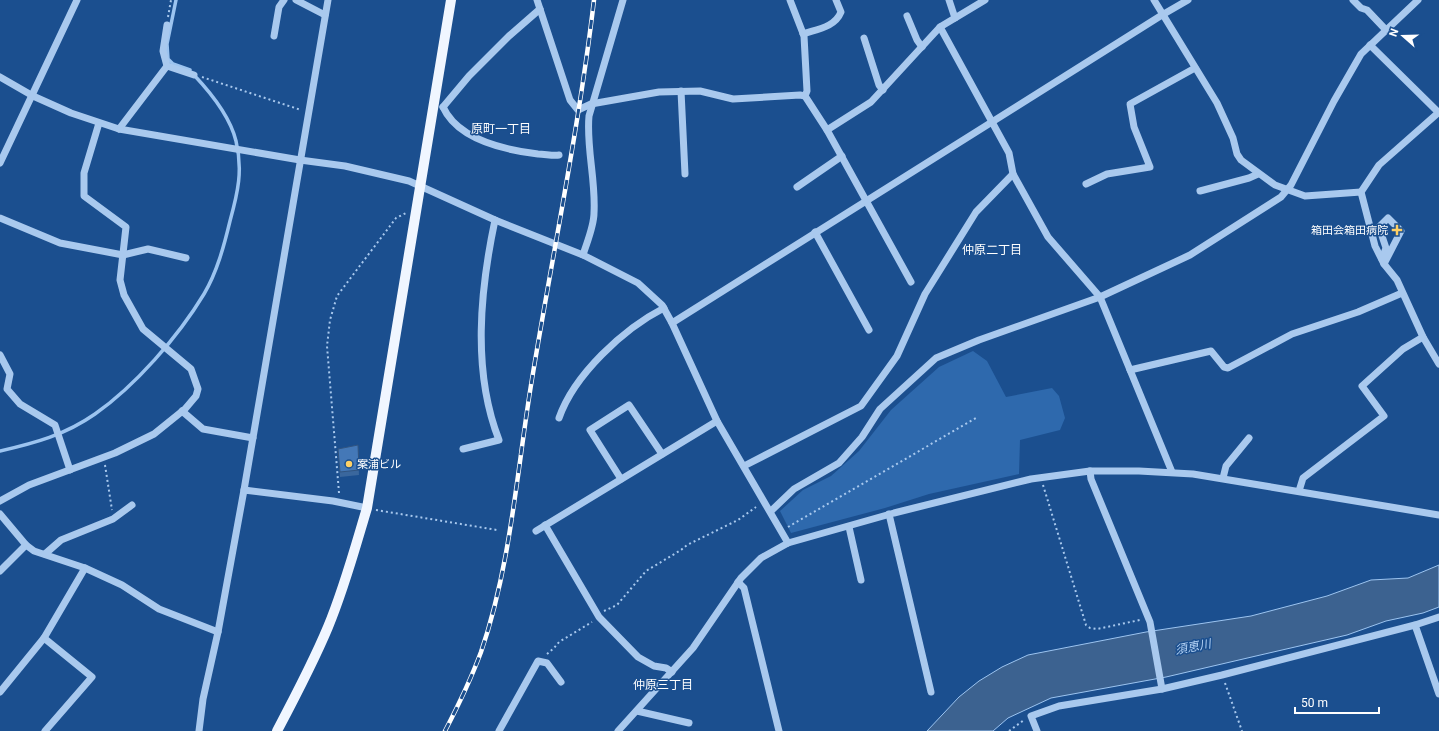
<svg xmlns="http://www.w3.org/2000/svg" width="1439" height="731" font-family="Roboto,'Noto Sans JP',sans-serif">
<rect width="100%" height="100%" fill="#1b4f8f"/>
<polygon fill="#2e69ad" points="973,351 987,361 1006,397 1052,388 1059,396 1065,418 1060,430 1020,440 1019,474 929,494 885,508 791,533 780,511 803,490 831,476 859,451 891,410 939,367"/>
<polygon fill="#3c6290" stroke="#9cc4f0" points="1439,565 1439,607 1423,613 1386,621 1347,635 1256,656 1166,677 1051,698 1008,718 993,731 927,731 959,697 979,681 1002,667 1028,655 1146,632 1251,616 1327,596 1371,580 1408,578"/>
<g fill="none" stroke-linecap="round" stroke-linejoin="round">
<g stroke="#9cc4f0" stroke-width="3.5">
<polyline points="176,0 167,44 168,59 173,64 190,70"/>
<path d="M0,451C35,443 65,435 95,414C135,386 178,337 204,294C217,272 224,246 230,221C238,192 243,170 236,141C230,116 211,93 194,75"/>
</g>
<g stroke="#a9c9ee" stroke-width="2" stroke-dasharray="2 3" stroke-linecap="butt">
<polyline points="168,17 171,0"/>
<polyline points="202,77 301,110"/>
<polyline points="105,465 112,510"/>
<polyline points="1043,485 1086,625 1090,628 1097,629 1140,620"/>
<polyline points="339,493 327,346 330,320 337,296 396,218 406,213"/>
<polyline points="376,510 497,530"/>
<polyline points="788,527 976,418"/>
<polyline points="604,611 617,605 646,571 681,550 687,545 738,520 756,507"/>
<polyline points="547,654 554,648 559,642 592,622"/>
<polyline points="1225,683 1242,731"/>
<polyline points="1009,731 1024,720"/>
</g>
<g stroke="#a9c9ee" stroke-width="7">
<polyline points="296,0 325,15"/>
<polyline points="537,0 570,100 578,110 591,104 659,92 700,91 733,99 800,95 805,96 827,130 911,282"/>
<polyline points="790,0 804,36 807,91 805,96"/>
<polyline points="949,0 955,18"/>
<polyline points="1154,0 1217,103 1233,138 1237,154 1241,160 1275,185 1305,196 1361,192"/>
<polyline points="1353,0 1361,8 1367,10 1386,30"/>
<polyline points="907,16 917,40 922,47"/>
<polyline points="167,25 163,51 167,66 194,75"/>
<polyline points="940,27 1009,153 1013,174 1048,237 1100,297 1172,472"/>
<path d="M803,34C818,29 835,27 841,12L836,0"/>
<polyline points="274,36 279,7 284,0"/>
<polyline points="864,38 879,85 883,90"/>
<polyline points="1370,45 1438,112"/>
<polyline points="0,77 33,96 71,113 119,129 300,160 345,166 409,181 495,220 583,255 638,283 662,305 672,323 717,421 788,543"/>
<polyline points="681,91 685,174"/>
<polyline points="443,107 469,76 509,36 540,9"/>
<path d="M443,107C458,140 505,150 538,154C545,154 553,156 559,155"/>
<polyline points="1439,112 1379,165 1361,192 1375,246 1384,264 1397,280 1423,337 1439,364"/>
<polyline points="119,129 167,66"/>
<polyline points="827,130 871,102 940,27 985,0"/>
<polyline points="0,163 77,0"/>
<polyline points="1086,184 1107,174 1150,167 1134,127 1130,104 1195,68"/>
<polyline points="797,187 842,156"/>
<polyline points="1200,191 1249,178 1258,174"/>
<polyline points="0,218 60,243 123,255 148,249 186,258"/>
<polyline points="815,232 869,330"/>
<path d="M583,255C587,242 594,226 594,213C596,180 586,147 589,116L623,0"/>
<polyline points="1382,259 1386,248 1379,227 1388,218 1401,231 1384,264"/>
<polyline points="672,323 1162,15 1188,0"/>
<polyline points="0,355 10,374 7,389 20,404 55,425 70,470"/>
<polyline points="1130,370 1211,351 1224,367 1228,368 1292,334 1358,312 1402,293"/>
<polyline points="182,411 203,429 253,438"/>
<path d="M559,418C574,375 623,329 664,308"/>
<path d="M463,449L499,440C472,371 480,291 495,220"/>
<polyline points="744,466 861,406 897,356 925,294 976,212 1013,174"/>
<polyline points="1090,471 1091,479 1150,622 1162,689"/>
<polyline points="1223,478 1226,466 1249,438"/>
<polyline points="621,479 590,430 629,405 662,454"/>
<polyline points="244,490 333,501 367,508"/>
<polyline points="1299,491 1303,478 1384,416 1362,386 1403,349 1423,337"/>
<polyline points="0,501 29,485 115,453 154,434 185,409 196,396 198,389 191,369 143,329 124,295 120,280 126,227 84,196 84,173 99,123"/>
<polyline points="771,511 794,489 839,463 862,437 880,409 936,358 979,340 1100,297 1190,255 1281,197 1291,185 1334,101 1361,54 1418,0"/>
<polyline points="0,514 26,545 34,551 85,568 122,585 159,609 218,632"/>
<polyline points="889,514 931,692"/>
<polyline points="545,525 599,617 638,657 654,666 666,668 672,672"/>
<polyline points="849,527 861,580"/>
<polyline points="536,531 717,421"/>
<polyline points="45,554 61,540 113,519 132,505"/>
<polyline points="0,571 26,545"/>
<polyline points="738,582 744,588 779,731"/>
<polyline points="1415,625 1439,694"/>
<polyline points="44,638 92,677 45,731"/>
<polyline points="0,692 44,638 85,568"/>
<polyline points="637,711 689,723"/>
<polyline points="199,731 203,699 218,632 244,490 328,0"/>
<polyline points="499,731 538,661 547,663 561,682"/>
<polyline points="618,731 693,648 741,578 761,558 788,543 894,513 1031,479 1090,471 1139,471 1193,474 1439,515"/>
<polyline points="1037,731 1031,716 1059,706 1162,689 1222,675 1415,625 1439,617"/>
</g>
<path stroke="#f0f6ff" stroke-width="10" d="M277,731C295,697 313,663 328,627C344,589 355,548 367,508L451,0"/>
<defs>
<path id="rail" d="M445,731C458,706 471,679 481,652C511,565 517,469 532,379C553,252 579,127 594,0"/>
</defs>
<use href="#rail" stroke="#fff" stroke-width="4.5"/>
<use href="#rail" stroke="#1b4f8f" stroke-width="3" stroke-dasharray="9" stroke-linecap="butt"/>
</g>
<polygon fill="#3a679d" points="358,445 359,475 340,477 338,449"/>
<polygon fill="#4478b7" stroke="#305480" points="358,445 359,470 340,472 338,449"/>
<g fill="#ffd166" stroke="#1b4f8f" stroke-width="1.5">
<path d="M1395 224h4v4h4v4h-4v4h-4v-4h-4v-4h4z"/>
<circle cx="349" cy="464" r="4"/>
</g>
<g text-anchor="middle" stroke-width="3" stroke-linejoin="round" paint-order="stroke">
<g font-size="11" fill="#fff" stroke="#1b4f8f" text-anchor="end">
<text x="1388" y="234">箱田会箱田病院</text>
<text x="357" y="468" text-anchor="start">案浦ビル</text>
</g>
<g font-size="12" fill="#fff" stroke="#1b4f8f">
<text x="501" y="133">原町一丁目</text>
<text x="992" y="254">仲原二丁目</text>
<text x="663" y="689">仲原三丁目</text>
</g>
<g font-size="12" font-style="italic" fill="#b5d3f5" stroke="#1b4f8f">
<text transform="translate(1193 647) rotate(-11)" y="4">須恵川</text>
</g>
</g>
<g transform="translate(1403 36) rotate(290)" stroke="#1b4f8f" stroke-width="3" paint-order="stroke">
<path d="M0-3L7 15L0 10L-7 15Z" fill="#ffffff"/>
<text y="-6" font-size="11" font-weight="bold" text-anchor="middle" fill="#ffffff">N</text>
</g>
<path d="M1295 707v6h84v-6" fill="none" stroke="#ffffff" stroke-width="2"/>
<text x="1301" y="707" font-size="12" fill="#ffffff" stroke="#1b4f8f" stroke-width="3" paint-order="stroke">50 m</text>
</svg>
